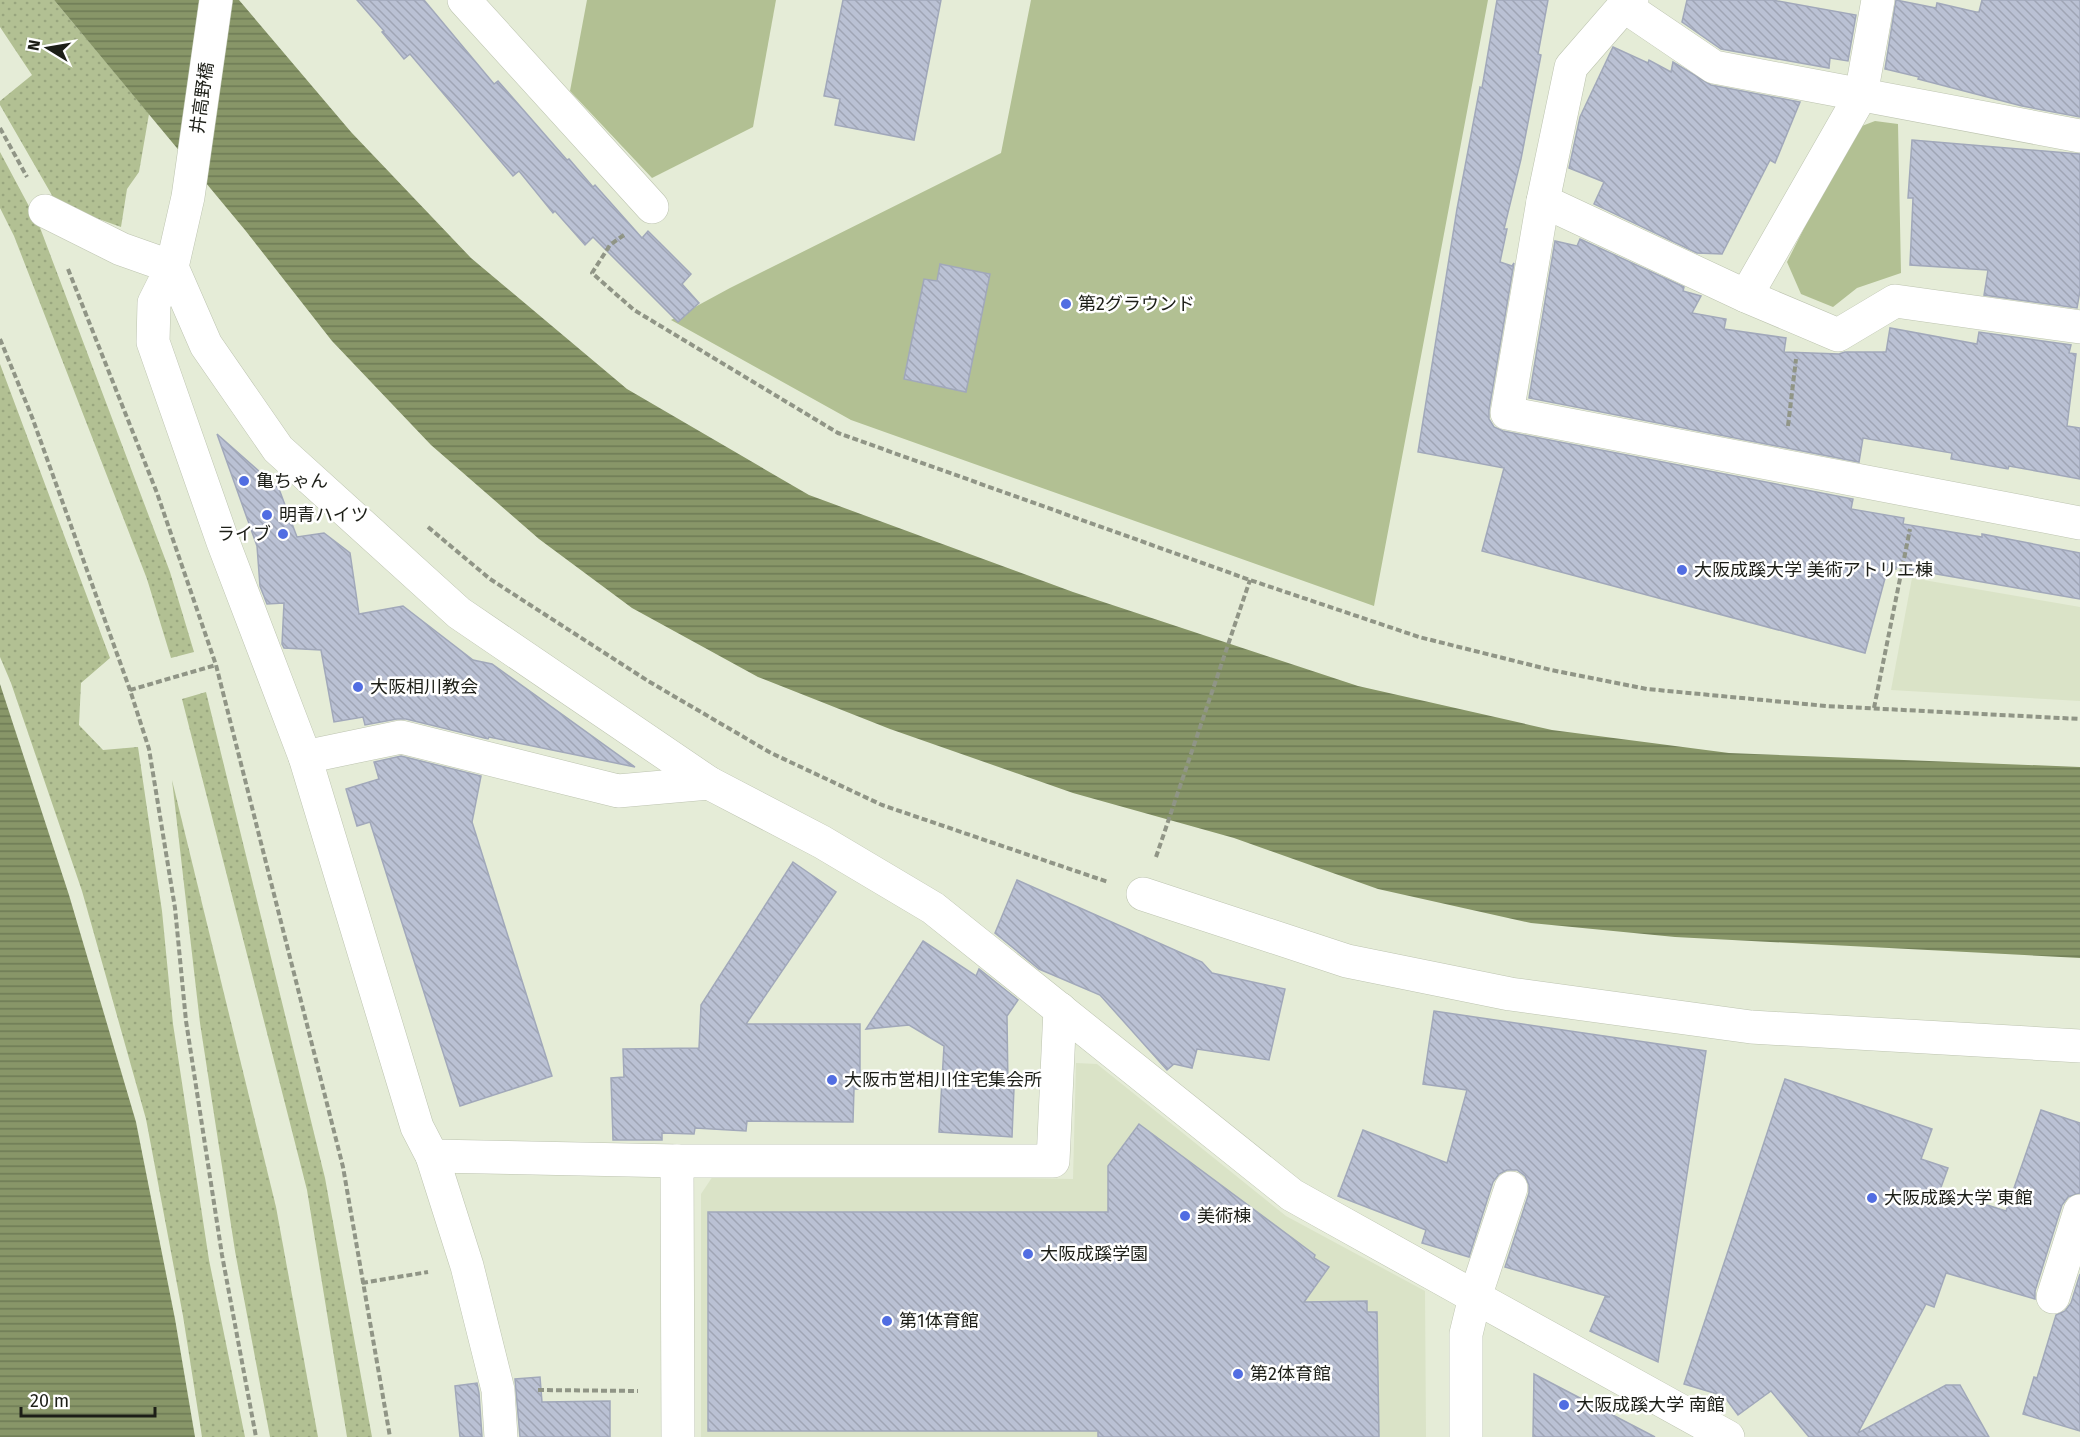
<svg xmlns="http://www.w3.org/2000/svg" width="2080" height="1437" font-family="'Fira Sans','Noto Sans JP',sans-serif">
<defs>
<pattern id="grass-dots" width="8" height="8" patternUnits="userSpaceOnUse" patternTransform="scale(1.5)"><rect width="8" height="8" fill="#b2c093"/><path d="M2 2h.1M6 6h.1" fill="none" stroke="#98a57e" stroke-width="1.8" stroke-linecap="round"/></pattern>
<pattern id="water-rules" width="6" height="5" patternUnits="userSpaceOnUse" patternTransform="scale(1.5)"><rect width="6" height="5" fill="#889668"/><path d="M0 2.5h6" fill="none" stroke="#6e7a55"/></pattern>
<pattern id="building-back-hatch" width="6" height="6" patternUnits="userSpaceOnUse" patternTransform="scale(1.5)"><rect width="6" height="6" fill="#bac1d4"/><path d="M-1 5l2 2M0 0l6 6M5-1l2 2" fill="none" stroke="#9fa5b5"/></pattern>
</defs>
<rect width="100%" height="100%" fill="#e5ecd7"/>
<g fill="#dae3c7">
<polygon points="1912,578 2080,607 2080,701 1891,690"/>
<polygon points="1076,1063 1097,1064 1286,1216 1425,1291 1426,1437 701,1437 701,1194 715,1173 1073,1179"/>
</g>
<g fill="url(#grass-dots)">
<polygon points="0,0 54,0 149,114 139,172 127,189 121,227 57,204 0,105 0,101 32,75 0,27"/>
<polygon points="0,152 39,225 170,572 194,652 171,658 147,579 14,236 0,208"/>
<polygon points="0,364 110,658 81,683 79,725 103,750 138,747 162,911 173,1024 209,1260 245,1437 202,1437 183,1316 146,1119 82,891 11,683 0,657"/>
<polygon points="206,692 325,1178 372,1437 347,1437 307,1190 182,699"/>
<polygon points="172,780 276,1207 318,1437 270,1437 235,1251 200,1023"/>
</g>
<g fill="#b2c093">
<polygon points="587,0 776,0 753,127 652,178 570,91"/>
<polygon points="1031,0 1488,0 1374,606 851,420 671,320 730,288 1001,153"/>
<polygon points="1875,121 1898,124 1901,273 1857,288 1833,307 1801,294 1787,262 1854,129"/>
</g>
<g fill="url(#water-rules)">
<polygon points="54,0 239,0 351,132 471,258 627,389 809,495 1073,592 1358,686 1552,730 1729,753 2080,767 2080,958 1675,937 1531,923 1378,889 1234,838 1073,793 890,729 758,677 632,608 539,539 431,445 332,341 245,230"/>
<polygon points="0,684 69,895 136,1122 175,1319 195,1437 0,1437"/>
</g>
<g fill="url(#building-back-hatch)" stroke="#a1a8ba" stroke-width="1.5">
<polygon points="357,0 424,0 494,84 498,81 567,160 569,159 593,187 595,185 642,238 648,231 691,274 682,284 699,303 678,322 593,237 585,245 555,211 553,213 519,171 513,176 410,54 404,59 382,32 384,31"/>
<polygon points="843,0 941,0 914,140 835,125 840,99 824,96"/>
<polygon points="1497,0 1548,0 1538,54 1541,55 1521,159 1504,229 1507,229 1500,262 1512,266 1514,263 1489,410 1489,419 1494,427 1503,431 1853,499 1851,509 1904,518 1903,524 1982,537 1982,534 2080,553 2080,599 1896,567 1896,569 1888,567 1865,653 1482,551 1504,468 1418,452 1457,209 1480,87 1482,88"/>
<polygon points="1687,0 1772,0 1856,15 1848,61 1830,58 1829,68 1721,49 1682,22"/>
<polygon points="1896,0 1936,8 1937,3 1976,12 1979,12 1982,0 2080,0 2080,117 2022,106 1918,79 1919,77 1885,69"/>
<polygon points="1613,47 1648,63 1649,60 1671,72 1673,62 1711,85 1800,102 1775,163 1770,160 1722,254 1697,253 1594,204 1604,182 1569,168 1580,117"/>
<polygon points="1912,140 2080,154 2080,291 2077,308 1984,295 1988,270 1910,265 1913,198 1908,198"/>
<polygon points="1580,239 1684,287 1683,291 1701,296 1692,313 1726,319 1724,329 1786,338 1784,352 1839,354 1845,352 1886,352 1890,328 1977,344 1979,332 2071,345 2069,353 2076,354 2067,426 2080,428 2080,479 2009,466 2008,469 1951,459 1952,453 1863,438 1859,462 1529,398 1555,241 1577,246"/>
<polygon points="940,264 990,274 966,392 904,379 924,279 937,281"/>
<polygon points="217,434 279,489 297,537 324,533 350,553 359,614 403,606 473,660 492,664 635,767 489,737 488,739 406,719 397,719 365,725 363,717 334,722 321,650 284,648 282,644 284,603 267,604 260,586 257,546"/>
<polygon points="401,756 481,776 472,822 552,1076 460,1106 370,822 357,826 346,789 379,779 374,762"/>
<polygon points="793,862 836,892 746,1024 860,1024 860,1089 854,1089 853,1122 747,1121 746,1131 695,1128 694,1134 662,1133 662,1140 613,1140 611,1078 624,1077 623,1049 699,1048 701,1005"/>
<polygon points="1017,880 1202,962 1212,973 1285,989 1269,1060 1197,1049 1192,1068 1174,1064 1167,1070 1100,995 1039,969 995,933"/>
<polygon points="923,941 976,976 979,969 1018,1000 1007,1016 1008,1087 1014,1088 1012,1137 939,1132 944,1046 909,1025 866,1029"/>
<polygon points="1434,1011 1706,1051 1658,1362 1590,1331 1605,1297 1610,1297 1505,1267 1529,1193 1529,1185 1525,1176 1517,1170 1507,1170 1499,1174 1493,1182 1469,1257 1422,1243 1426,1230 1338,1196 1363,1130 1447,1163 1467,1090 1423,1084"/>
<polygon points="1785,1079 1932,1129 1921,1159 1948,1168 1940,1190 2006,1211 2041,1110 2080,1123 2080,1193 2068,1197 2062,1205 2035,1291 2035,1299 1946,1273 1934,1307 1926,1304 1858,1433 1946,1385 1960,1385 1989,1437 1809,1437 1771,1391 1738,1415 1724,1396 1684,1384"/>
<polygon points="1139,1124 1315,1255 1314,1258 1329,1267 1304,1302 1367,1301 1367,1312 1377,1312 1379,1437 1098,1437 1098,1431 708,1431 708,1212 1108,1212 1108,1166"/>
<polygon points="2080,1274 2080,1431 2023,1414 2034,1377 2037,1378 2056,1315 2065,1311 2071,1303"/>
<polygon points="1534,1374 1580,1398 1655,1437 1533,1437"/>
<polygon points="540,1377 542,1402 610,1401 610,1437 520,1437 515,1379"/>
<polygon points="477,1383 479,1393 482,1437 460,1437 455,1386"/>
</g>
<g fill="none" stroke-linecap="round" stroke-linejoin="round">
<defs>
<g id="minor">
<polyline points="216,0 188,197 172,267 206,345 278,449 459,613 709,783 822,842 933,908 1292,1195 1475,1297 1466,1334 1466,1437"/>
<polyline points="464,0 652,207"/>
<polyline points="1632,0 1624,6 1571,67 1543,201 1507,413 2080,523"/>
<polyline points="1624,6 1714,67 2080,136"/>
<polyline points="1543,201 1746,296 1838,335 1895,301 2080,327"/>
<polyline points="45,211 121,249 172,267 154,303 153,342 223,542 305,757 417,1127 432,1156 467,1266 498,1390 501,1437"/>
<polyline points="1746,296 1861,95 1878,0"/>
<polyline points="305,757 401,737 618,791 709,783"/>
<polyline points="1143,894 1347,961 1510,994 1751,1027 2080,1046"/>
<polyline points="432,1156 677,1161 1053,1161 1060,1009"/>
<polyline points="677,1161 678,1437"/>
<polyline points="1511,1188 1475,1297 1728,1437"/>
<polyline points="2053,1297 2080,1211"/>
</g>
</defs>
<use href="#minor" stroke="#bdc4b0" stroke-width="34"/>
<g stroke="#909586" stroke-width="4" stroke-dasharray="6 3" stroke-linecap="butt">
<polyline points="0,128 27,177"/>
<polyline points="624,235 610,245 592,273 634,310 838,433 1250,580 1419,637 1551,670 1647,689 1826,706 2080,719"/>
<polyline points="68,269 157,493 216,665 343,1167 390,1437"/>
<polyline points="0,339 32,417 130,690 149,749 175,908 186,1021 222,1255 256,1437"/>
<polyline points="1788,426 1796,359"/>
<polyline points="428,527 490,579 648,681 771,753 882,805 1108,882"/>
<polyline points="130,690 216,665"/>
<polyline points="1874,708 1910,529"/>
<polyline points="1156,857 1250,580"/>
<polyline points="362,1283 428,1272"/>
<polyline points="538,1390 638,1391"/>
</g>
<use href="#minor" stroke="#fff" stroke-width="33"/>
</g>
<g fill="#516de2" stroke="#fff" stroke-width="2">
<circle cx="1066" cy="304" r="6"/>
<circle cx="244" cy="481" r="6"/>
<circle cx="267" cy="515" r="6"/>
<circle cx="283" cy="534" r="6"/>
<circle cx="1682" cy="570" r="6"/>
<circle cx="358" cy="687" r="6"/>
<circle cx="832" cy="1080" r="6"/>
<circle cx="1872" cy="1198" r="6"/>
<circle cx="1185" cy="1216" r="6"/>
<circle cx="1028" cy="1254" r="6"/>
<circle cx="887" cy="1321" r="6"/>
<circle cx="1238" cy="1374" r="6"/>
<circle cx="1564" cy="1405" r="6"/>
</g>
<g text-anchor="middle" stroke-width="5" stroke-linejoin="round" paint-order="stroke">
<g font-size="18" fill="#1c1e17" stroke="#fff">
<text transform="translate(202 98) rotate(-82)" y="6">井高野橋</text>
</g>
<g font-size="18" fill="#1c1e17" stroke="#fff" text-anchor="start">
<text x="1078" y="310">第2グラウンド</text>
<text x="256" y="487">亀ちゃん</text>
<text x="279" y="521">明青ハイツ</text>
<text x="271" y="540" text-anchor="end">ライブ</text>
<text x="1694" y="576">大阪成蹊大学 美術アトリエ棟</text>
<text x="370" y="693">大阪相川教会</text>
<text x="844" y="1086">大阪市営相川住宅集会所</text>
<text x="1884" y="1204">大阪成蹊大学 東館</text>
<text x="1197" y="1222">美術棟</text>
<text x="1040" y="1260">大阪成蹊学園</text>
<text x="899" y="1327">第1体育館</text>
<text x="1250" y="1380">第2体育館</text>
<text x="1576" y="1411">大阪成蹊大学 南館</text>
</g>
</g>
<g transform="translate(48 48) rotate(281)" stroke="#ffffff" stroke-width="4.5" paint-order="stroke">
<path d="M0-4.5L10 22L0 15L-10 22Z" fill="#1c1e17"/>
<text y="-9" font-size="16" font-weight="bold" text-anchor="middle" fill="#1c1e17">N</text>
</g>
<path d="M21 1407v9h134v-9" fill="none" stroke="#1c1e17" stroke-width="3"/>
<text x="30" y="1407" font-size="18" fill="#1c1e17" stroke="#ffffff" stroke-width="4.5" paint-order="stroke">20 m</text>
</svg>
